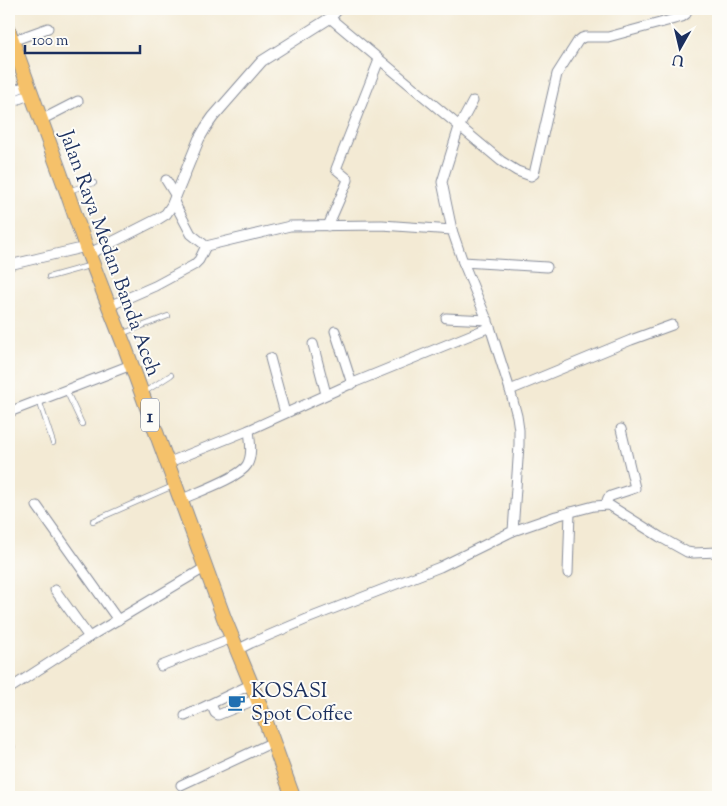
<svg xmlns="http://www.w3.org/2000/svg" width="727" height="806" font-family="'Sorts Mill Goudy',serif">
<rect width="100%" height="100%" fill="#fdfcf7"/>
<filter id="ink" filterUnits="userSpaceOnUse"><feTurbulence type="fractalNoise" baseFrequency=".02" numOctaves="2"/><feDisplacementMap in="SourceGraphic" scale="10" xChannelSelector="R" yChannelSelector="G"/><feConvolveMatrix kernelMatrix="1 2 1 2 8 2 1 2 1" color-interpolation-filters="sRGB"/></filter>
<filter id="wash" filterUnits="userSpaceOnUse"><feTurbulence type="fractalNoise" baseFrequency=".0096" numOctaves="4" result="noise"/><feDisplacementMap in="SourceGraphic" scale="20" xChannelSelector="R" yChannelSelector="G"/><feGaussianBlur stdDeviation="1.12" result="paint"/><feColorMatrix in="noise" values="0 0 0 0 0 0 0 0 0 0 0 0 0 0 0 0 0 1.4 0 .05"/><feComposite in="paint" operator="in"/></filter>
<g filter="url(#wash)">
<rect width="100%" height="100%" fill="#f3ead4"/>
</g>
<g filter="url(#ink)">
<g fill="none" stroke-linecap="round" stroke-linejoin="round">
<defs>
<g id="service">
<polyline points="68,191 94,183"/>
<polyline points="49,277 92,265"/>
<polyline points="121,334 168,316"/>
<polyline points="66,390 82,424"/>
<polyline points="143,393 171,375"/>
<polyline points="39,400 53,443"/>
<polyline points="93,521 173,486"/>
<polyline points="278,797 290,793"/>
</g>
<g id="minor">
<polyline points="330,18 501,161 517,171 531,176 534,174 557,74 578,41 582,38 585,37 608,37 682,17 686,14 688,9"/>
<polyline points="12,41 48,28"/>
<polyline points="9,93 27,85"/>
<polyline points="9,103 31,94"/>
<polyline points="41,120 78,101"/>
<polyline points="166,180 176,196"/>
<polyline points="174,202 191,234 206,246 290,226 382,225 452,230 463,262 490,327"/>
<polyline points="328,226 348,180 348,179 336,169 379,60"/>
<polyline points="452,230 442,182 459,127 473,101"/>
<polyline points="463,262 547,267"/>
<polyline points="9,265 86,247"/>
<polyline points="109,306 155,286 194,265 199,260 206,246"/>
<polyline points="446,318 488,320"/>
<polyline points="335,331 352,384"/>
<polyline points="313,344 326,394"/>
<polyline points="270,358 285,413"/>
<polyline points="510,390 631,340 672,325"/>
<polyline points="9,412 131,365"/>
<polyline points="167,463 249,430 348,385 490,327 510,390 517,416 519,430 519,445 513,531 440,567 307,619 251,643 237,650"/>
<path d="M180,500C195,493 239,478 247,465C253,455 250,440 249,430"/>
<polyline points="606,504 608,498 611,496 635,488 621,429"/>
<polyline points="37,506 118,620"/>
<polyline points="513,531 556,516 594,506 609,505 660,537 687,552 693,553 718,552"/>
<polyline points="568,573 570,512"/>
<polyline points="55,590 89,637"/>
<polyline points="161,666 232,638"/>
<polyline points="9,689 89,637 206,567"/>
<polyline points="211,704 215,713 218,715 257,699"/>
<polyline points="185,716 252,684"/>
<polyline points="9,744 10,747"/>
<polyline points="181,785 273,742"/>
</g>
<polyline id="tertiary" points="89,254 158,219 166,214 172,205 199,139 206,127 213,117 262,61 330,18 338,9"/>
<polyline id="trunk" points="9,32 67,192 86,247 126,350 224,618 259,703 293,797"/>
</defs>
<use href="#service" stroke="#878c99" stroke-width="6"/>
<use href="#minor" stroke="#878c99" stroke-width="11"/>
<use href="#tertiary" stroke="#878c99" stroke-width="12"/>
<use href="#trunk" stroke="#878c99" stroke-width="16"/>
<use href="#service" stroke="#fff" stroke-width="4.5"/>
<use href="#minor" stroke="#fff" stroke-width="9"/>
<use href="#tertiary" stroke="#fff" stroke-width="10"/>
<use href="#trunk" stroke="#f5c16b" stroke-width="14"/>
</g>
</g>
<defs>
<symbol id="cafe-bare" viewBox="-9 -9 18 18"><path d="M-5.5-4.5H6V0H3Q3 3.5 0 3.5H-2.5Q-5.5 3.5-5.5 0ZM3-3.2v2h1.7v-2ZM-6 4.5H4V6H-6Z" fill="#1f6fb2" stroke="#fdfcf7" stroke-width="2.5" paint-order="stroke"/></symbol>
</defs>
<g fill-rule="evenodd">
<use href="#cafe-bare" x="224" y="690" width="25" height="25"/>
</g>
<g text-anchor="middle" stroke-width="4" stroke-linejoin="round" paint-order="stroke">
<rect fill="#fdfcf7" stroke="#5f6c8c" stroke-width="1" x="141" y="398.5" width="18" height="33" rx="4"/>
<g font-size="19" font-weight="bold" fill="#1b2f5e">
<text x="150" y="422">1</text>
</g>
<g font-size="20" fill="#1b2f5e" stroke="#fdfcf7">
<text transform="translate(111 253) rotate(70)" y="7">Jalan Raya Medan Banda Aceh</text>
</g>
<g font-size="20" fill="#1b2f5e" stroke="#fdfcf7" text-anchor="start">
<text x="251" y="697">KOSASI<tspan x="251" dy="23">Spot Coffee</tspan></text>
</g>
</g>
<rect width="727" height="806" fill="none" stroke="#fdfcf7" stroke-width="30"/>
<g transform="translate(680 48) rotate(188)" stroke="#fdfcf7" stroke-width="4" paint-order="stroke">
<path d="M0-4L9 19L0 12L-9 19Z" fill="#1b2f5e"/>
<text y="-8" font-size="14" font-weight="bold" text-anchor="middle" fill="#1b2f5e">U</text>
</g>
<path d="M25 45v8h115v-8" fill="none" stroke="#1b2f5e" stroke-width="2.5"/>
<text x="32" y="45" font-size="15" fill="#1b2f5e" stroke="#fdfcf7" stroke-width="4" paint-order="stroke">100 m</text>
</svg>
